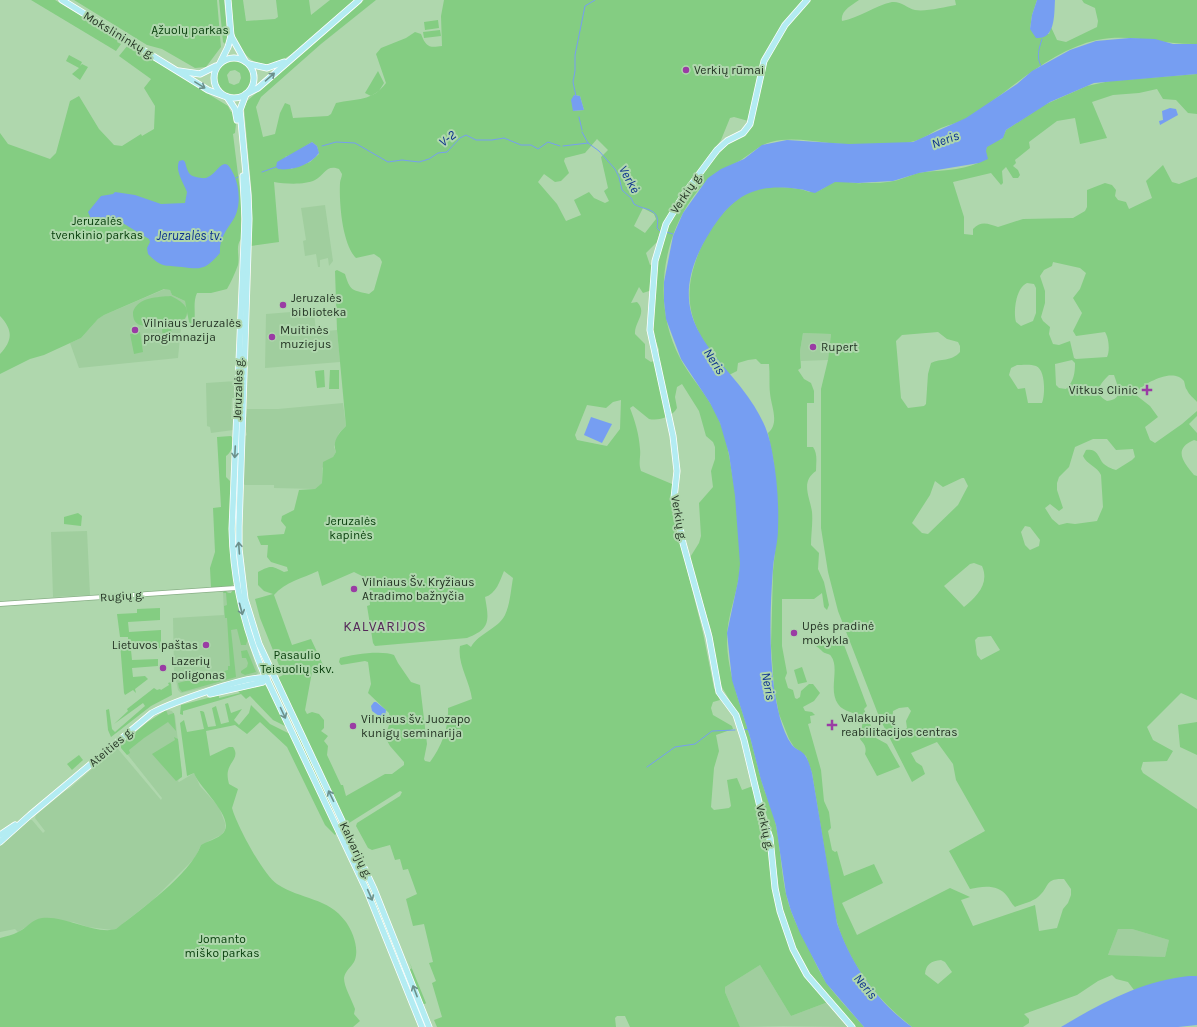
<svg xmlns="http://www.w3.org/2000/svg" width="1197" height="1027" font-family="Karla,sans-serif">
<rect width="100%" height="100%" fill="#afd7ad"/>
<g fill="#a0ce9e">
<polygon points="325,205 333,261 329,266 328,258 320,260 320,267 318,267 316,254 305,256 303,241 306,240 301,208"/>
<polygon points="165,289 170,290 172,295 185,301 187,307 188,314 181,327 178,358 79,368 70,343 81,338 98,319 104,315"/>
<polygon points="304,311 304,313 314,313 316,332 337,330 340,362 265,368 266,314"/>
<polygon points="803,333 831,334 828,360 801,361 800,351"/>
<polygon points="236,381 235,398 232,398 231,419 234,419 233,430 211,433 210,427 207,426 206,383"/>
<polygon points="343,403 346,426 339,433 334,447 336,452 333,457 322,468 322,483 315,489 274,488 274,485 245,485 242,483 244,437 247,435 245,428 247,409 278,409"/>
<polygon points="87,531 90,595 53,597 51,532"/>
<polygon points="232,590 235,591 241,619 258,673 255,676 181,693 178,690 174,671 173,618 224,615 223,591 231,593"/>
<polygon points="168,710 172,711 175,716 182,774 178,781 179,782 194,773 200,786 219,807 225,823 225,830 221,835 201,845 195,858 154,899 116,929 112,930 88,927 73,922 37,920 18,932 15,929 0,932 0,845 30,820 32,820 43,833 45,831 35,818 36,815 65,791 69,789 115,749 118,749 161,800 162,798 120,745 147,722"/>
<polygon points="1118,929 1132,929 1169,940 1165,957 1108,955"/>
<polygon points="760,965 791,1016 828,1002 849,1027 783,1026 740,1027 725,992 725,987"/>
</g>
<g fill="#84cd82" fill-rule="evenodd">
<polygon points="31,0 55,0 119,39 117,42 121,44 116,51"/>
<polygon points="74,0 217,0 221,47 206,67 195,68 162,49 147,45"/>
<polygon points="219,0 224,0 228,40 226,45 223,42"/>
<path d="M231,0H243L246,21L275,19L278,17L276,0H309L311,15L330,0H357L294,53C278,63 262,71 247,56C242,51 238,47 236,41C232,29 233,13 231,0Z"/>
<path d="M364,0H376L321,44L261,97L256,107L263,137L275,134L280,113L285,103L290,105L293,118L328,116L331,114L336,103C357,98 372,102 386,83L376,54L381,48L406,38L415,32L421,34C426,47 429,48 442,46L441,16L444,0H859C852,5 840,11 842,21C859,18 874,6 892,2C901,1 907,8 915,10C925,12 945,7 956,5L955,0H1037L1032,15L1030,29L1049,34L1051,27L1057,40L1066,42L1097,27L1098,21L1095,8L1084,3L1082,0H1197V44C1162,45 1132,33 1097,40C1050,50 1007,93 968,118C959,123 950,124 941,128C932,132 925,138 915,141C893,147 852,145 829,143C810,141 790,137 771,142C759,145 751,154 741,160C715,175 709,175 691,200C660,245 654,309 680,358C689,375 702,389 712,406C722,423 727,442 730,461C736,498 744,538 739,576C736,597 727,617 727,639C727,674 741,704 750,737C754,751 757,765 761,779C764,791 769,801 773,813C781,841 780,870 787,898C792,917 801,934 810,951C816,964 822,978 831,989C841,1002 853,1014 864,1027H855L811,976L792,942L781,907L772,834L738,714L720,684L711,630L689,559L699,543L701,536L699,503L713,487L711,471L715,459V447L713,442L706,436L699,411L682,384L677,387L675,397L677,408C672,417 659,421 649,419L633,406L630,408C635,421 639,434 640,449C641,457 638,463 641,471L672,484V498L678,533L703,633L714,688L720,700L713,702L711,708L713,715L732,726L733,729L716,735L719,751L714,768L711,807L714,810L729,808L731,806L727,780L737,778L742,790L753,786L768,848L777,908L793,953L828,1002L791,1016L760,965L725,987V992L740,1027H630L625,1016H617L615,1018L616,1027H437L434,1020L442,1017L432,983L436,981L429,963L433,962L424,924L413,926L406,899L417,894L408,869L403,870L400,859L395,860L390,845L372,850L368,848L356,826L357,823L400,796L402,792L400,791L349,823L346,824L332,791L326,783L279,683V677L283,675L260,618L255,599L273,594L264,591L258,585V572C272,565 271,566 284,572L288,571L287,567L271,562L267,557L268,545H261L257,536L284,534L286,527L281,521L282,516L294,510L299,490L315,489L322,483L323,462L333,457L336,452C332,441 339,433 346,426L337,330L335,271L337,270L345,274C350,291 352,290 369,294L374,290L382,262L380,258L374,254L356,258C342,244 339,202 340,183C340,180 342,177 342,174L339,169C326,164 325,175 315,180C305,185 286,184 274,182L279,242L251,246L252,196L244,108L247,101ZM574,95L580,96L584,110L573,111ZM734,117L752,122C720,150 685,187 667,226C662,237 660,251 657,262L650,265L646,253L657,242L662,226L682,193L721,140L730,118ZM597,139L608,150L601,157L608,188L604,191L609,201L605,203L594,198L589,192L574,200L581,215L566,221L557,204L538,182L544,174L555,182L561,181L569,173L564,161L565,158L585,153ZM312,142L317,146L319,154L310,162L291,169L285,157L293,154ZM643,208L654,214L656,219L645,233L634,226ZM639,287L643,293L655,289L656,291L652,330L659,350L658,359L651,362L645,358V344L635,334C634,322 648,313 637,302L631,303ZM621,400L620,429L607,446L577,440L575,435L587,405L606,408L613,402ZM318,571L322,586L354,572L366,578L364,579L370,586L369,593L370,605L367,606L373,643L375,646L467,638C491,629 489,620 485,597C496,594 500,581 504,571L513,578C511,589 510,605 505,615C498,629 479,633 471,647L467,644L460,646C457,663 470,682 472,699L448,708C449,727 442,746 430,762L425,761L424,759L427,744L420,685L411,682L398,663L394,655C383,650 352,654 340,658L339,662L341,665L365,661L368,662L371,684L368,693L389,713L390,722L385,737L390,746L404,762V765L392,774H385L346,796L343,785H341L327,755L328,746L324,741L328,736L321,731L324,728V720L319,714L312,712L307,714L305,710L312,672L325,669L311,639L292,645L274,595C285,582 303,578 318,571Z"/>
<polygon points="438,20 439,28 425,30 424,22"/>
<polygon points="440,30 441,36 424,38 423,32"/>
<path d="M128,45L205,91V92L228,106L231,112L233,111L236,124L235,133L233,134L241,199V239C235,247 240,256 238,265C235,273 231,282 227,289L211,293H197C192,304 197,315 193,327L189,322L185,301L172,295L170,290L164,289L104,315L98,319L81,338L44,355L30,359L0,374V354C13,340 13,330 0,316V133L8,144L50,159L56,153L70,101L79,96L99,129L114,145L122,146L141,134L142,136L154,129L155,106L144,88L151,79L119,56Z"/>
<polygon points="69,55 82,62 80,66 82,64 88,67 80,80 72,74 79,68 66,61"/>
<path d="M232,60C256,59 258,93 234,95L222,91C211,80 216,63 232,60ZM235,70L240,73L241,78L239,83L234,85L229,83L227,75L230,71Z"/>
<polygon points="378,71 384,83 379,91 371,96 365,93"/>
<path d="M1197,74V114L1188,113L1176,100L1163,99L1157,89L1139,93L1113,95L1092,102L1107,138L1080,144L1075,118L1057,121L1029,142L1030,148L1015,160L1016,163L1013,166L1018,170L1020,175L1018,178H1013L1006,167L1002,171L1003,183L1001,185L991,173L953,182L964,217V234L973,235V229C981,220 989,224 998,227L1023,219L1073,218L1085,211L1087,207V190L1105,183L1112,185L1116,190L1115,196L1118,200L1126,202L1129,209L1152,198L1146,181L1163,165L1172,182L1179,184L1197,177V402C1194,398 1189,395 1187,390C1185,388 1185,384 1184,381C1173,367 1145,383 1136,392V395L1150,406L1158,417L1145,427L1150,440L1155,443L1182,424L1197,411V416L1189,424L1197,433V441L1194,440C1172,449 1184,463 1194,475L1197,476V700L1181,693L1147,727L1153,740L1173,751L1167,761L1143,762L1141,769L1143,773L1197,809V976L1172,979L1134,990L1128,982L1116,979L1112,975L1098,981L1077,995L1024,1014L1029,1019V1023L1023,1027H912C876,999 846,960 835,915L812,773L806,756L794,747L789,739L779,714L774,688L771,646L773,571L778,522L774,464L768,433C780,423 771,406 770,393C769,384 770,374 769,364H761L756,359L748,360L738,363L737,371L729,375C700,341 679,310 695,263C704,234 730,193 763,188C774,186 788,187 799,189C803,189 807,192 811,192C822,193 827,183 838,181C846,181 854,184 862,183C874,183 887,183 898,180C905,178 911,175 918,173C936,170 961,171 978,163C987,159 984,153 987,146L994,141L1002,139L1006,130L1044,105L1087,86L1110,81ZM1053,262L1080,268L1086,273L1080,289L1073,298L1082,313L1073,331L1076,336L1105,332C1109,338 1110,351 1107,357L1076,359L1074,358L1070,341L1059,345L1053,344L1049,334L1050,327L1043,321L1041,317L1045,303V291L1040,276L1044,270L1052,266ZM1027,283L1034,284L1036,288V313L1033,321L1021,326L1016,322C1013,311 1016,288 1027,283ZM938,332L947,339L958,342L960,346V352C951,362 941,358 931,363L928,374L926,404L924,406L908,408L901,398L896,341L902,335ZM803,333L831,334L828,360L821,389V528L828,572L838,611L880,719L912,782L925,774L922,766L916,762L911,753L937,742L953,764L956,780L985,831L949,851L970,889C983,886 998,884 1007,896C1010,900 1011,903 1015,907C1022,904 1032,902 1038,897C1050,887 1044,878 1064,879L1071,889V895L1068,903L1063,909L1057,928L1039,931L1035,905L973,926L961,900L970,897L950,888L857,935L842,903L883,883L874,864L844,876L837,851L835,852L832,850L828,831L831,828L829,812L824,801L821,770L808,724L811,723L810,716L815,715L812,712L805,711L803,707L814,701L820,693L813,684H809L801,691L800,697L797,699L795,698L793,690L788,688L785,678L787,673L782,646V599H814L822,593L824,607L827,610L829,605L824,582L818,569L819,553L811,545C811,534 813,523 812,512C810,497 800,482 816,471C816,463 818,454 813,447H807V403H814V391L811,383L804,379L798,370L801,368L800,351ZM1072,360L1075,363C1075,373 1074,381 1066,389L1059,388L1056,385L1055,364ZM1017,365C1022,365 1031,364 1036,366C1046,370 1045,396 1042,403H1028L1025,388L1018,389L1009,375L1011,368ZM1109,375H1114C1118,387 1124,399 1107,401C1092,393 1100,384 1109,375ZM1093,439H1107L1116,450L1133,449L1135,457L1132,460L1116,470C1112,469 1105,466 1102,462C1098,455 1096,448 1086,450L1083,456C1087,465 1097,466 1101,475L1103,507L1097,521L1075,524L1067,523L1059,525L1052,519L1045,508L1050,504L1059,511L1063,508L1057,490V483L1059,477L1069,467L1075,447ZM962,478H964L968,486L958,505L928,534L922,533L912,523L930,495L935,481L943,487ZM1025,526L1030,527L1040,540L1039,546L1030,550L1025,545L1021,532ZM974,563L982,566C990,584 976,597 964,607L944,586L970,564ZM991,636L1000,650L981,660L977,655L975,640L978,637ZM908,707L911,711L906,721L907,728L900,732C891,728 892,720 893,711L899,708ZM1118,929H1132L1169,940L1165,957L1108,955ZM941,960L945,962L952,972L938,984L925,974C926,964 931,961 941,960Z"/>
<path d="M171,296C181,301 193,308 184,320C177,323 169,323 161,324C149,326 132,330 133,312C138,297 158,297 171,296Z"/>
<polygon points="171,326 172,342 163,343 162,327"/>
<polygon points="140,332 143,352 134,354 130,334"/>
<polygon points="324,370 325,387 317,388 315,371"/>
<polygon points="330,370 339,370 339,389 329,389"/>
<path d="M231,436C237,442 231,453 226,456V477L230,481L231,491L230,549L234,584L231,586L211,588L210,568L215,552L213,508L221,507L217,437Z"/>
<polygon points="238,454 241,584 239,585 234,538"/>
<polygon points="78,513 82,516 81,526 64,524 64,517"/>
<polygon points="225,590 228,593 231,593 233,590 235,591 248,638 246,645 241,645 237,629 231,630 236,677 182,692 179,688 178,683 228,670 228,666 230,666 227,618 225,618 224,606 227,605 226,593 223,593"/>
<polygon points="160,608 160,620 128,622 129,632 161,630 161,648 131,650 132,660 158,659 158,666 132,668 133,677 145,676 148,679 135,689 136,693 133,690 125,695 124,693 120,643 128,642 128,637 120,637 117,614 137,613 137,609"/>
<path d="M841,637L867,706L864,709L876,738L887,744L900,767L877,776L865,754C867,747 864,744 860,739L863,720C856,711 844,713 838,704C828,690 840,668 831,656C829,653 825,654 823,652C821,650 819,648 816,646L832,639Z"/>
<polygon points="247,650 256,672 245,675 241,673 241,671 247,667 248,663 246,658 242,658 241,651"/>
<polygon points="802,667 807,682 798,684 794,670"/>
<polygon points="171,682 172,695 151,706 111,737 108,730 106,710 109,709 112,729 115,732 145,706 143,703 114,724 128,711 127,709 154,688 157,690 160,689 161,690 169,685 168,683"/>
<polygon points="265,685 273,696 285,726 273,720 250,696 246,699 241,694 183,711 183,715 180,714 181,705 219,695 219,698 240,693 238,691"/>
<path d="M228,703L231,713L242,709L234,720L239,725L249,713L251,705L270,724L290,734L337,833L335,835L325,825L287,747L260,722L247,734L235,725L206,731L210,756L229,747H233C240,757 230,761 228,771C227,775 228,780 229,784L238,789L232,808C237,826 263,874 277,884C301,900 328,897 346,922C353,932 360,950 354,962C351,967 345,971 344,978C344,987 352,1000 355,1009L354,1014L360,1021L353,1027H0V938C6,936 13,935 18,932C26,929 32,919 42,918C65,915 95,935 116,929C141,909 190,875 201,845C207,841 215,840 221,835C240,821 198,787 194,773L187,776L180,723L184,720L187,732L204,729L200,711H202L204,712L208,727L216,726L212,708L216,706L221,724L229,722L225,704Z"/>
<polygon points="166,710 168,715 174,713 176,731 168,722 144,738 129,750 130,753 127,755 121,748 121,744 148,722"/>
<polygon points="1197,722 1197,755 1180,747 1178,725"/>
<polygon points="296,732 298,732 340,821 327,801"/>
<polygon points="174,737 178,739 182,774 182,777 176,781 152,754 175,740"/>
<polygon points="79,755 83,760 72,770 67,764"/>
<polygon points="346,838 369,883 404,968 401,968 382,919"/>
<polygon points="408,959 426,1003 425,1004 422,1004 409,970 412,968"/>
</g>
<g fill="#769ef2">
<path d="M1037,0H1055C1054,13 1056,40 1036,38L1030,29L1032,15Z"/>
<path d="M1130,38L1155,39L1173,44H1197V74L1094,83L1050,102L1006,130L1003,138L987,147L986,151L988,159L979,163L919,173L893,181L858,183L835,182L815,193C809,192 804,189 798,189C755,183 733,195 710,232C642,341 758,363 772,451C777,477 779,503 778,529C778,542 774,555 773,568C770,607 769,649 774,688C777,706 781,730 792,745C795,749 800,750 803,753C808,758 810,766 812,773L837,923C851,964 877,1002 912,1027H864L826,983L800,933L791,911L786,894L776,825L761,780L750,737L732,680L727,633L738,581L740,564L735,496L729,454L720,423L710,403L681,359L666,319L664,301V282L673,236L683,213L708,178L721,169L744,159L762,145L787,140L849,144L913,142L966,118L1017,84L1032,71L1070,50L1096,41Z"/>
<polygon points="574,95 580,96 584,110 573,111 571,100"/>
<polygon points="1170,108 1176,109 1178,115 1160,125 1159,121 1163,120 1162,111"/>
<path d="M312,142L317,146L319,153C310,165 293,171 278,169L276,167L277,162Z"/>
<path d="M183,160L185,162C187,169 188,176 196,177C201,178 205,179 208,177C220,171 224,152 234,175C240,188 241,208 233,220C226,231 219,239 220,253C206,269 202,270 182,267C164,265 162,268 148,254L147,248L150,242L149,239L121,222L101,218L91,219L88,212L101,196L113,194L115,192L135,195L161,204L185,203L187,192C183,182 175,171 179,161Z"/>
<polygon points="591,417 612,424 602,443 584,435"/>
<polygon points="374,702 376,702 386,710 385,716 379,716 372,711 371,706"/>
<path d="M1189,976H1197V1025L1178,1027H1061C1101,1003 1142,981 1189,976Z"/>
</g>
<g fill="none" stroke-linecap="round" stroke-linejoin="round">
<g stroke="#769ef2" stroke-width="1">
<path d="M1041,66C1036,56 1039,49 1042,39"/>
<polyline points="576,96 573,82 575,71 575,55 585,6 595,0"/>
<polyline points="579,117 582,130"/>
<path d="M582,132L588,143L599,151L615,169L619,177L622,190L631,198L634,204C645,211 661,207 657,228L661,232"/>
<polyline points="322,146 336,142 355,143 388,162 402,160 419,162 429,159 438,153 447,152 460,138 466,135 476,140 492,140 504,138 521,145 531,145 538,149 548,142 560,146"/>
<polyline points="563,146 588,143"/>
<polyline points="262,172 276,167"/>
<polyline points="236,178 238,177"/>
<polyline points="666,232 673,234"/>
<polyline points="744,730 749,729"/>
<polyline points="647,767 675,747 695,744 712,731 735,730"/>
</g>
<defs>
<polyline id="minor" points="0,604 236,588"/>
<g id="major">
<polyline points="62,0 208,90 224,96"/>
<polyline points="228,0 231,36 245,61"/>
<polyline points="807,0 785,25 764,61 750,124 743,133 727,141 717,150 685,193 666,224 655,261 650,330 673,436 677,471 674,498 683,543 709,637 719,692 736,715 744,740 762,815 770,838 775,888 780,911 793,949 807,975 852,1027"/>
<circle cx="234" cy="78" r="20"/>
<polyline points="220,63 228,47 231,36"/>
<polyline points="249,64 267,68 284,62"/>
<polyline points="179,71 200,74 216,66"/>
<polyline points="248,93 258,88 359,0"/>
<polyline points="246,94 240,110 248,195 249,219 239,527 239,549 245,599 259,644 374,889 429,1027"/>
<polyline points="227,97 235,109 237,120"/>
<path d="M243,176L245,219L232,529C233,580 243,624 263,671L367,891L422,1027"/>
<polyline points="210,694 263,682 266,678"/>
<polyline points="0,835 15,825"/>
<path d="M0,842L30,815L152,713C171,703 248,675 267,678"/>
</g>
</defs>
<use href="#minor" stroke="#88af86" stroke-width="5.5"/>
<use href="#major" stroke="#fff" stroke-width="7"/>
<use href="#minor" stroke="#fff" stroke-width="4"/>
<use href="#major" stroke="#b3ecf2" stroke-width="5.5"/>
</g>
<defs><path id="oneway-shaft" d="M-6 0H5M1.5-3L5.5 0L1.5 3" fill="none" stroke-width="1.6" stroke-linecap="round" stroke-linejoin="round"/></defs>
<g stroke="#6c908b">
<use href="#oneway-shaft" transform="translate(270 77) rotate(-41)"/>
<use href="#oneway-shaft" transform="translate(200 85) rotate(31)"/>
<use href="#oneway-shaft" transform="translate(235 452) rotate(93)"/>
<use href="#oneway-shaft" transform="translate(239 548) rotate(-94)"/>
<use href="#oneway-shaft" transform="translate(241 609) rotate(75)"/>
<use href="#oneway-shaft" transform="translate(283 713) rotate(65)"/>
<use href="#oneway-shaft" transform="translate(331 796) rotate(-116)"/>
<use href="#oneway-shaft" transform="translate(370 895) rotate(66)"/>
<use href="#oneway-shaft" transform="translate(415 991) rotate(-111)"/>
</g>
<g fill="#9a3ca4" stroke="#afd7ad" stroke-width="1.5">
<circle cx="686" cy="70" r="4"/>
<circle cx="283" cy="305" r="4"/>
<circle cx="135" cy="330" r="4"/>
<circle cx="272" cy="337" r="4"/>
<circle cx="813" cy="347" r="4"/>
<path d="M1145 384h4v4h4v4h-4v4h-4v-4h-4v-4h4z"/>
<circle cx="354" cy="589" r="4"/>
<circle cx="794" cy="633" r="4"/>
<circle cx="206" cy="645" r="4"/>
<circle cx="163" cy="668" r="4"/>
<path d="M830 719h4v4h4v4h-4v4h-4v-4h-4v-4h4z"/>
<circle cx="353" cy="726" r="4"/>
</g>
<g text-anchor="middle" stroke-width="4" stroke-linejoin="round" paint-order="stroke">
<g font-size="12" fill="#0a400e" stroke="#afd7ad">
<text x="190" y="34">Ąžuolų parkas</text>
<text x="97" y="225">Jeruzalės<tspan x="97" dy="14">tvenkinio parkas</tspan></text>
<text x="351" y="525">Jeruzalės<tspan x="351" dy="14">kapinės</tspan></text>
<text x="297" y="659">Pasaulio<tspan x="297" dy="14">Teisuolių skv.</tspan></text>
<text x="222" y="943">Jomanto<tspan x="222" dy="14">miško parkas</tspan></text>
</g>
<g font-size="12" fill="#243424" stroke="#afd7ad">
<text transform="translate(119 35) rotate(31)" y="4">Mokslininkų g.</text>
<text transform="translate(686 193) rotate(-56)" y="4">Verkių g.</text>
<text transform="translate(238 389) rotate(-88)" y="4">Jeruzalės g.</text>
<text transform="translate(679 518) rotate(80)" y="4">Verkių g.</text>
<text transform="translate(122 596) rotate(-4)" y="4">Rugių g.</text>
<text transform="translate(111 747) rotate(-40)" y="4">Ateities g.</text>
<text transform="translate(765 827) rotate(77)" y="4">Verkių g.</text>
<text transform="translate(356 850) rotate(65)" y="4">Kalvarijų g.</text>
</g>
<g font-size="12" fill="#243424" stroke="#afd7ad" text-anchor="start">
<text x="694" y="74">Verkių rūmai</text>
<text x="291" y="302">Jeruzalės<tspan x="291" dy="14">biblioteka</tspan></text>
<text x="143" y="327">Vilniaus Jeruzalės<tspan x="143" dy="14">progimnazija</tspan></text>
<text x="280" y="334">Muitinės<tspan x="280" dy="14">muziejus</tspan></text>
<text x="821" y="351">Rupert</text>
<text x="1138" y="394" text-anchor="end">Vitkus Clinic</text>
<text x="362" y="586">Vilniaus Šv. Kryžiaus<tspan x="362" dy="14">Atradimo bažnyčia</tspan></text>
<text x="802" y="630">Upės pradinė<tspan x="802" dy="14">mokykla</tspan></text>
<text x="198" y="649" text-anchor="end">Lietuvos paštas</text>
<text x="171" y="665">Lazerių<tspan x="171" dy="14">poligonas</tspan></text>
<text x="841" y="722">Valakupių<tspan x="841" dy="14">reabilitacijos centras</tspan></text>
<text x="361" y="723">Vilniaus šv. Juozapo<tspan x="361" dy="14">kunigų seminarija</tspan></text>
</g>
<g font-size="13" font-style="italic" fill="#0c318f" stroke="#afd7ad">
<text transform="translate(447 138) rotate(-37)" y="5">V-2</text>
<text transform="translate(945 139) rotate(-20)" y="5">Neris</text>
<text transform="translate(630 179) rotate(61)" y="5">Verkė</text>
<text x="189" y="240">Jeruzalės tv.</text>
<text transform="translate(715 361) rotate(57)" y="5">Neris</text>
<text transform="translate(769 686) rotate(79)" y="5">Neris</text>
<text transform="translate(866 986) rotate(50)" y="5">Neris</text>
</g>
<g font-size="14" letter-spacing="1" fill="#56285a" stroke="#afd7ad">
<text x="385" y="631">KALVARIJOS</text>
</g>
</g>
</svg>
